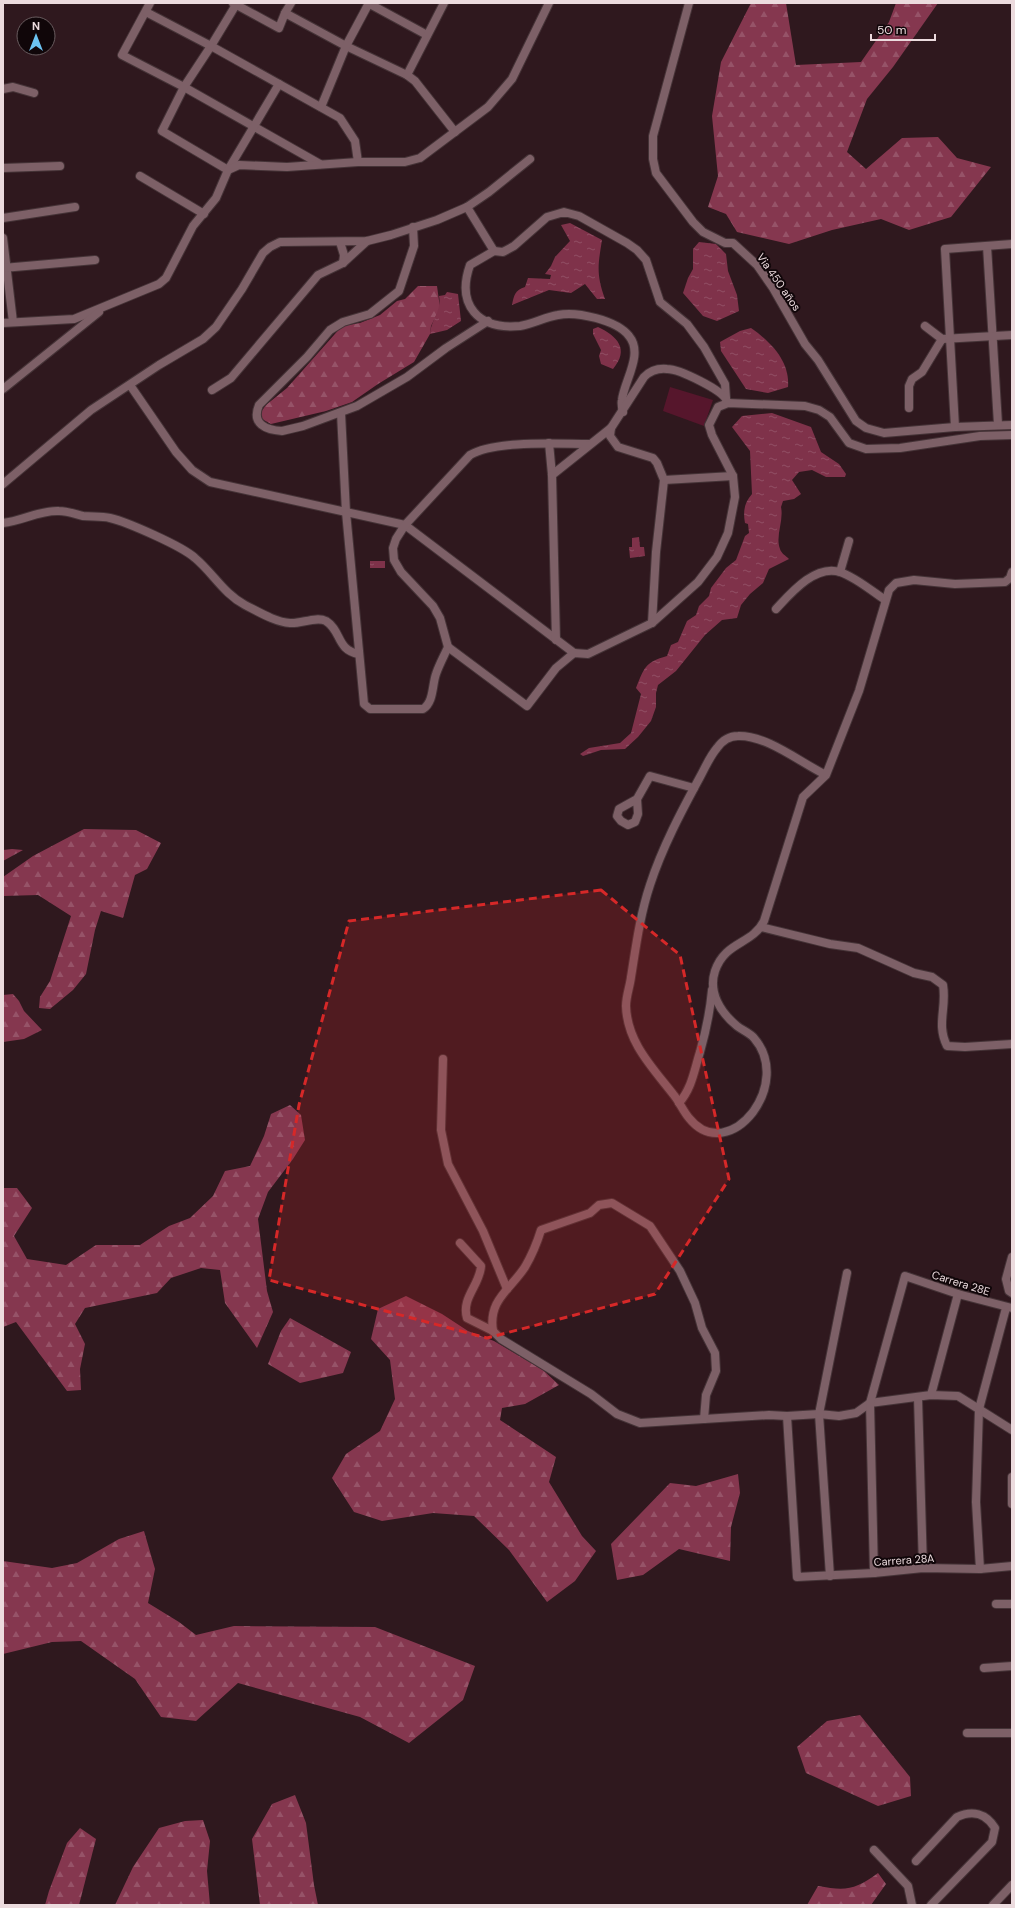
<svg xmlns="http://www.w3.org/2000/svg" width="1015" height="1908" font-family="'DM Sans',sans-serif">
<defs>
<pattern id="forest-firs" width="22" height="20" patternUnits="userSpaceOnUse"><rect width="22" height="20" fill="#85374f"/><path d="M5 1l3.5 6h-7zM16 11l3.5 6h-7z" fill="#965368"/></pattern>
<pattern id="water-ripples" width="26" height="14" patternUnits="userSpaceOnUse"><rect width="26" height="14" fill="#7f324a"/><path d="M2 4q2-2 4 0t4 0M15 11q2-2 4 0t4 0" fill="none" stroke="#914f64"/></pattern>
</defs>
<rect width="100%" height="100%" fill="#2f181e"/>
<g fill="url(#forest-firs)">
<polygon points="751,3 786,3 796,65 861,62 889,22 896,3 938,3 893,67 867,99 847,152 866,169 902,138 938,137 957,158 991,167 951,217 909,230 881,219 832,230 789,244 737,232 726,214 708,207 718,176 712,116 721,62"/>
<polygon points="418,286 437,286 440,308 431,326 430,334 414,362 378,384 352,402 326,411 271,424 262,419 261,412 266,405 287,388 342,326 360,323 380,315 397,301 405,299"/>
<polygon points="84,829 136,830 161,843 147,869 135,875 123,918 101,911 95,930 86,974 73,990 50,1009 39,1008 40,997 50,981 71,916 38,895 3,896 3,877 33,856"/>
<polygon points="12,849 23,850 3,861 3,850"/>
<polygon points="13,994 19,1001 24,1011 42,1030 24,1039 3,1042 3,995"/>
<polygon points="290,1105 301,1115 305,1140 293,1159 268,1192 258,1219 267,1291 273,1312 257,1348 225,1303 220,1270 201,1268 171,1278 157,1293 85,1308 75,1324 85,1344 80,1369 81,1390 67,1391 16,1322 3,1327 3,1188 17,1188 32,1208 14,1236 27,1259 66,1265 96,1245 140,1245 169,1226 190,1218 213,1196 225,1171 250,1166 264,1136 271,1114"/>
<polygon points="406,1296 442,1314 468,1331 494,1341 543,1370 559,1385 525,1404 502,1408 500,1420 556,1457 549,1482 582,1536 596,1551 575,1581 547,1602 509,1550 474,1516 433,1513 382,1521 354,1512 332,1478 346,1454 380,1431 395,1399 390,1360 371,1339 378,1309"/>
<polygon points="290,1318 351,1352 343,1373 300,1383 268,1364 281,1331"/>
<polygon points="738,1474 740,1493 731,1527 730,1561 679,1549 643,1575 617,1580 611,1544 670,1483 696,1486"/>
<polygon points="144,1531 155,1569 148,1603 179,1622 196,1635 234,1626 375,1627 475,1666 463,1700 409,1743 360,1717 238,1683 196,1721 161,1717 135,1679 81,1641 52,1642 3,1654 3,1561 52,1568 77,1563 119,1539"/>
<polygon points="860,1715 910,1777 911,1796 878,1806 806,1773 797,1747 827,1721"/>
<polygon points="295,1795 306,1823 314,1885 318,1905 260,1905 252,1839 272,1804"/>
<polygon points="203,1820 210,1841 207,1871 210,1905 115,1905 133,1867 159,1828 185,1821"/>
<polygon points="80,1828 96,1839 79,1905 45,1905 49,1891 67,1843"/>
<path d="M878,1873L886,1884L871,1905H807L818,1886C846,1891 855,1890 878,1873Z"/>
</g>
<polygon fill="#56162c" points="670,387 713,400 704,426 663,411"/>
<g fill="url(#water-ripples)">
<path d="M570,223L602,240C598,265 596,274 605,299H597L585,284L571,293L549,290L512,305C514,295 515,290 525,287L528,278L550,279L551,275L545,274L551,266L555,257L570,241L561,225Z"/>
<polygon points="699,242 716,244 726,254 728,271 737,295 739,311 717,321 703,316 683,293 688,278 693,269 693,249"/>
<path d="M447,292L458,294L461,321L447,330L430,334C431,320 442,310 439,296L445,295Z"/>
<path d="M598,327C617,336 630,349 613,369L601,364L599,356L601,350L593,334V329Z"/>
<path d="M751,328C771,342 790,361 788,387L768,393L746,389L721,351L720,342L740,331Z"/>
<path d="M772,413L811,427L821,452L839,464L846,474L845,477H826L812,470L799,472L792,480L801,494L794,499L783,501L781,507C784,521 775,536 780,549C781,553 786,556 789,559L769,569L763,583L750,594L741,605L737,618L722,620L705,635L676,671L658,685L656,693V707L651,721L638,737L625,749L601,750L583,756L580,754L589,748L620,743L631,733L641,694L636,688C644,668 645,662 667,656L671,645L678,642L687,621L696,615L699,606L709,596L711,588L726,568L736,560L745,536L749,533L748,524L745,523C743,512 744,503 752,494L750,451L732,427L742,416Z"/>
<polygon points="639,537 640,547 644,547 645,556 630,558 629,547 632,547 632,538"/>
<rect x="370" y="561" width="15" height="7"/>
</g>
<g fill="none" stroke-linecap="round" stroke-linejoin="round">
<defs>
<g id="minor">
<polyline points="150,3 122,55 184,87 320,164"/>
<polyline points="233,3 279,28 285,13 346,46 407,75 415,81 455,132"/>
<polyline points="237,3 211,46 184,87 162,131 228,170 279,84"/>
<polyline points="368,3 427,35"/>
<polyline points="689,3 653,136 653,159 656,173 693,222 703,232 725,243 733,243 757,265 773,288 805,344 818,360 856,421 866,428 884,433 955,427 1012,425"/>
<polyline points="146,12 211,46 340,118 355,141 358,162"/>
<polyline points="285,13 291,3"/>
<polyline points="407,75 444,3"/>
<polyline points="3,89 13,87 34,93"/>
<polyline points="321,107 346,46 369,3"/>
<polyline points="3,168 60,166"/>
<polyline points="140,176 204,214"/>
<polyline points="467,207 494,251"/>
<polyline points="3,218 75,207"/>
<path d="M413,227L414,246L399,291L370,314L343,322L330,330L307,357L259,405C251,424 266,430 282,431L303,426L357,406L407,377L446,348L488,321"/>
<polyline points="3,238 13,322"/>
<polyline points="340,242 344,255 343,263"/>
<polyline points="987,246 998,424"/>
<polyline points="3,268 95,260"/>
<polyline points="3,323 74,319 159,284 166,278 193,226 216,198 228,170 239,165 287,167 358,162 405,162 420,158 488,107 512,79 549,3"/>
<polyline points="925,326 942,339 1012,335"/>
<polyline points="130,385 176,452 192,470 210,482 405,525 574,653"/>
<polyline points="3,389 99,312"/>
<polyline points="212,390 231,378 318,275 343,263 367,241"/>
<polyline points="909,408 909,386 912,379 922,372 942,339"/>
<path d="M623,412C622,408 621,403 622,400C624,381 644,354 629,336C617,320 576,311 558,315C545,317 533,324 520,326C478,330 456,305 470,265L494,251L503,252L514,246L547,217L564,212L579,216L627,243L637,250L646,260L660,302L687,324L704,347L725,384L726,398"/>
<path d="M341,413L346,512L364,704L370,709H423C434,702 432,685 436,674C439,665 444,656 448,647"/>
<polyline points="955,427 945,249 1012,244"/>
<polyline points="611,428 610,436 618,447 653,458 657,463 664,480 656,552 652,623"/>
<polyline points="549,443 552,475 556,640"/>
<path d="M589,444C558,444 496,440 470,455L405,525L396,539L393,548L394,560L401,572L433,606L440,618L448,647L527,706L556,668L574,653L588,654L652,623L698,582L717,557L728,533L735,497L733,476L712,435L709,425L718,407L728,403L805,406L819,410L830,417L849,443L866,449L900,448L980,436L1012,435"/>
<path d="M552,475L611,428L644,377C650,371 657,368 667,369C679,369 723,390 727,401"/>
<polyline points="664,480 733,476"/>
<polyline points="3,484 91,410 159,365 203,339 216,327 242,289 263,253 270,247 280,242 367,241 391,235 437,220 467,207 489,192 530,159"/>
<path d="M3,523C22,521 40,510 59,511C67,511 75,514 83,516C92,517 101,516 110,518C127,522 182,546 195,558C213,573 224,594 245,605C259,612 275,622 290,623C301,624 316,616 326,621C342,631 336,650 359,654"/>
<polyline points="840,572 849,541"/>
<path d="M776,609C790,594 815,564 840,572C855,577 872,591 885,600"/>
<path d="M826,775C801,763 767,735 738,736C729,736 722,741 717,748C710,756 705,768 700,777C681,812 662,848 650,885C640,915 636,946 631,977C630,986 626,996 626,1006C627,1042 652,1067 673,1094C679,1101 683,1111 689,1118C709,1143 736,1134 753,1112C769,1090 773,1060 754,1038C750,1033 742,1030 737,1026C720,1012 708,992 715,971C725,941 752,945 764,921L803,797L826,775L859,691L889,590L896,583L914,580L955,584L1005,582L1010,578L1012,572"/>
<polyline points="637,799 638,814 635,822 628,825 621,821 617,816 619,809 637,799 650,776 694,788"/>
<path d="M761,927L830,944L858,948L914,973L932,977L943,985C947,1008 936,1024 947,1046L965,1047L1012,1044"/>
<polyline points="443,1059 441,1130 448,1164 483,1231 507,1289"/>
<path d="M679,1103C692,1088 694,1071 700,1052C706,1031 710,1012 712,990"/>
<path d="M460,1243L481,1266C480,1285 461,1298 467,1318L493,1331L501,1339L591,1394L617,1414L640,1423L769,1415L787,1416L819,1414L839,1416L856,1413L870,1403L931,1395L958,1396L1012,1430"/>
<polyline points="1012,1257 1006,1279 1009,1291 1012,1293"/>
<path d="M493,1331C488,1300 510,1290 525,1267C532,1255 537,1243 541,1230L590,1213L599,1205L612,1203L650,1226L680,1271L695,1303L702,1328L715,1353L716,1371L706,1395L704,1419"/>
<polyline points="931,1395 958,1294"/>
<polyline points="918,1398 923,1568"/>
<polyline points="787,1416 797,1577 874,1573 923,1568 980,1569 1012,1566"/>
<polyline points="1012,1477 1012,1504"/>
<polyline points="980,1569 976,1502 979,1409 1006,1308"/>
<polyline points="874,1573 870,1403 905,1276 958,1294 1012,1308"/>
<polyline points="830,1576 819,1414 847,1273"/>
<polyline points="996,1604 1012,1604"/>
<polyline points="984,1668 1012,1666"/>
<polyline points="967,1733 1012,1733"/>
<polyline points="874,1850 908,1886 912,1905"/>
<path d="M916,1861L957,1817C972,1810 986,1813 995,1828L992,1842L931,1905"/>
<polyline points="993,1905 1012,1885"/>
</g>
</defs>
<use href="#minor" stroke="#453337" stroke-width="10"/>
<use href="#minor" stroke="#7d6067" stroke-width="8"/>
</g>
<path fill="#d62828" fill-opacity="0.2" stroke="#d62828" stroke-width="3" stroke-dasharray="8 5" stroke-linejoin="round" d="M601,890L680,955L729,1179L655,1294L487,1338L269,1280L299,1105L349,921Z"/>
<g text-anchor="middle" stroke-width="4" stroke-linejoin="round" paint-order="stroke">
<g font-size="11" fill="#ecdbde" stroke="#100609">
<text transform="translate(779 282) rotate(55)" y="4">Via 450 años</text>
<text transform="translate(961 1283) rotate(17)" y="4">Carrera 28E</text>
<text transform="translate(904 1560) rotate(-4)" y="4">Carrera 28A</text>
</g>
</g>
<rect width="1015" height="1908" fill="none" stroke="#ecdbde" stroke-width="8"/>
<g transform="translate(36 36)"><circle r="19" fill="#100609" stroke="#685b5e"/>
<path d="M0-3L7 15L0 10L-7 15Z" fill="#6cc3f2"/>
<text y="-6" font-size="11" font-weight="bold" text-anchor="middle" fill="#ecdbde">N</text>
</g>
<path d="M871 34v6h64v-6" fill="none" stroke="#ecdbde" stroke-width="2"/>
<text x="877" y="34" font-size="12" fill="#ecdbde" stroke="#100609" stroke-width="3" paint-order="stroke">50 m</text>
</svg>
